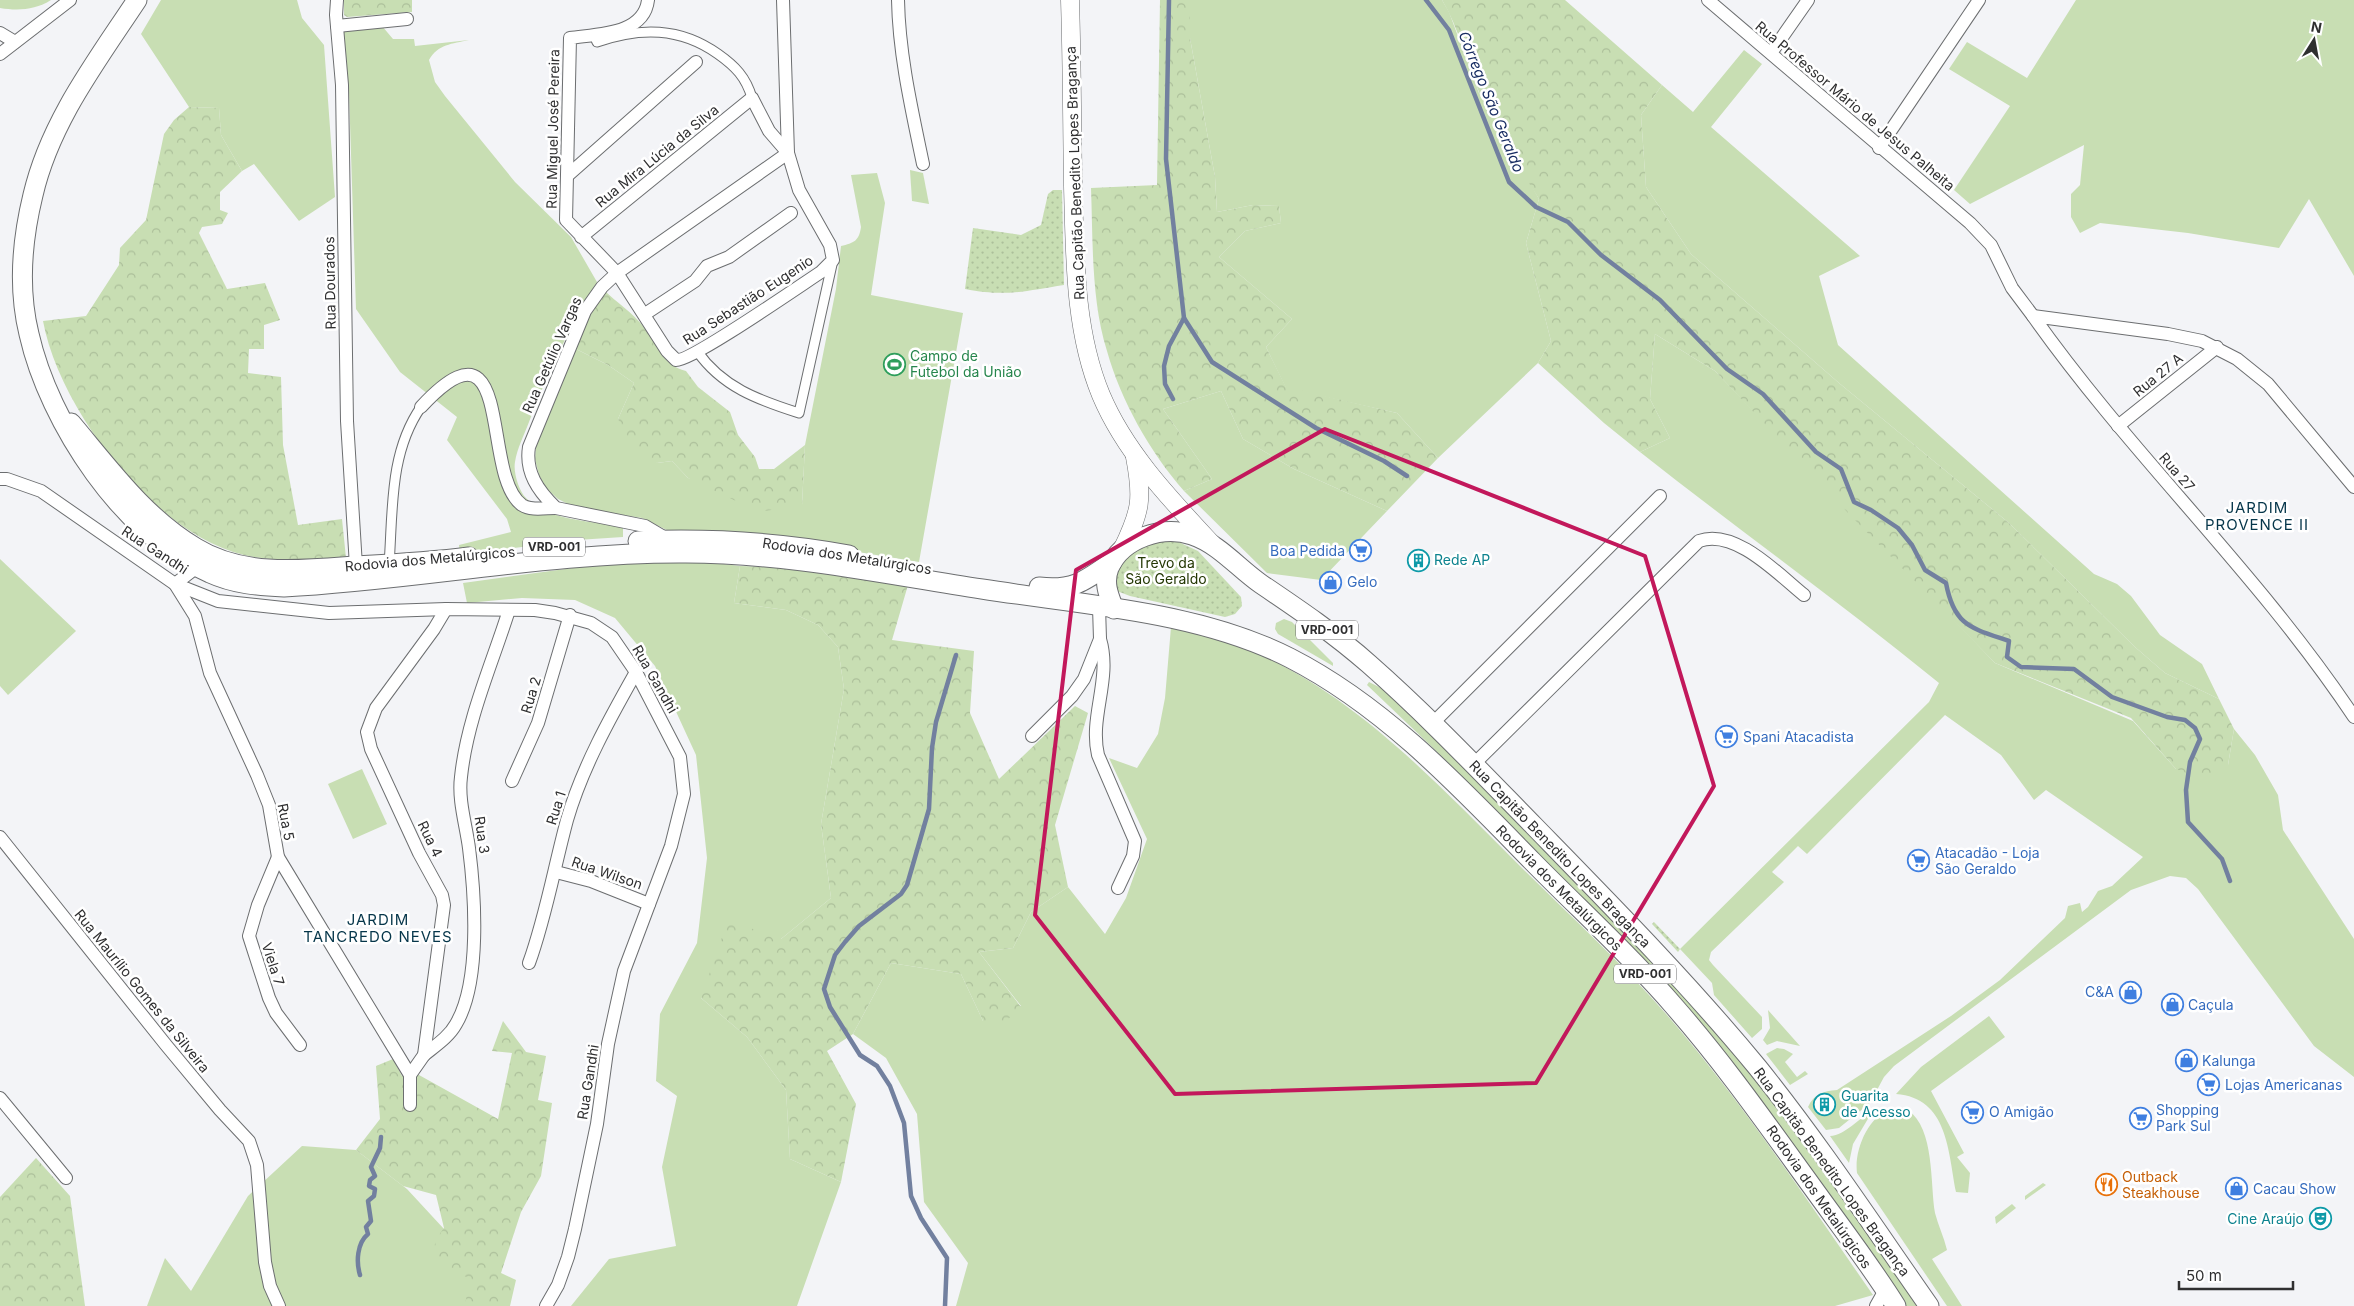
<svg xmlns="http://www.w3.org/2000/svg" width="2354" height="1306" font-family="Inter,sans-serif">
<defs>
<pattern id="forest-crowns" width="20" height="18" patternUnits="userSpaceOnUse" patternTransform="scale(1.25)"><rect width="20" height="18" fill="#c8deb3"/><path d="M2 6a3 3 0 1 1 6 0M12 15a3 3 0 1 1 6 0" fill="none" stroke="#acbf9a"/></pattern>
<pattern id="park-dots" width="8" height="8" patternUnits="userSpaceOnUse" patternTransform="scale(1.25)"><rect width="8" height="8" fill="#c8deb3"/><path d="M2 2h.1M6 6h.1" fill="none" stroke="#acbf9a" stroke-width="1.8" stroke-linecap="round"/></pattern>
</defs>
<rect width="100%" height="100%" fill="#f3f4f7"/>
<g fill="#c8deb3">
<path d="M0,0H51C35,10 18,11 0,8Z"/>
<polygon points="161,0 297,0 302,18 324,45 335,197 299,221 254,164 242,171 221,135 219,108 189,107 141,34"/>
<polygon points="1190,0 1442,0 1449,12 1479,93 1539,199 1526,243 1551,341 1538,363 1438,458 1397,413 1286,388 1266,347 1292,319 1219,257 1245,231 1281,223 1279,206 1253,205 1217,212 1215,177 1190,38"/>
<polygon points="2076,0 2354,0 2354,276 2309,199 2279,248 2188,233 2100,223 2080,233 2071,217 2071,194 2080,185 2084,145 1970,204 1954,190 2010,106 1949,69 1967,42 2027,78"/>
<path d="M382,26L393,39H414L415,46L469,40C452,44 438,44 429,60L435,82L445,96L515,182L571,237L597,282C570,326 547,374 529,422C524,435 517,449 515,462C513,472 519,491 526,498C546,520 594,522 623,526V537L577,540L460,555L459,545L511,532L507,519L447,440L457,417L400,372L356,309L349,92L342,30Z"/>
<polygon points="1744,50 1762,64 1711,127 1860,256 1819,276 1838,345 2094,574 2117,584 2131,596 2160,635 2202,664 2219,699 2165,673 2135,647 2009,523 1839,383 1691,254 1646,187 1641,115 1662,85 1693,112"/>
<polygon points="910,170 923,173 929,204 912,201"/>
<path d="M877,173L885,203L871,295L963,313L919,562L785,540L675,534L642,518L574,507L558,499L546,488L539,475L535,459L536,445L574,348L608,365L634,383L618,419L657,463L672,461L688,478L802,505L805,445L836,289L841,246C854,243 859,241 861,227L851,175Z"/>
<path d="M1655,334L1715,371L1995,663L2133,721L2176,769L2228,765L2234,729L2255,755L2278,795L2283,830L2354,939V1077L2314,1046L2198,889L2186,878L2170,876L2131,890L1894,1066L1884,1077L1870,1103L1839,1128L1826,1130L1808,1107C1814,1094 1823,1091 1837,1090L1951,1016L2000,980L2065,918L2068,906L2080,903L2082,912L2088,907L2098,891L2112,886L2143,857L2046,790L2034,800L2001,755L1945,715L1807,854L1798,846L1772,872L1784,882L1711,952L1709,960L1713,965L1762,1017V1029L1752,1038L1714,995L1712,983L1680,949L1929,702L1939,683C1842,604 1739,530 1640,452L1670,438L1650,399Z"/>
<polygon points="1221,391 1243,439 1294,469 1387,511 1321,580 1267,573 1184,491 1212,479 1163,409"/>
<polygon points="0,559 76,631 8,695 0,686"/>
<polygon points="654,562 708,562 740,566 734,603 786,610 818,625 838,647 844,689 821,824 831,898 781,939 701,998 747,1037 786,1090 790,1159 841,1182 797,1306 571,1306 609,1259 676,1246 662,1167 677,1096 656,1081 660,1014 697,943 707,858 696,755 655,666 615,618 575,600 522,598 467,603 463,583 580,567"/>
<polygon points="1284,619 1292,622 1333,663 1333,666 1278,634 1275,629 1276,623"/>
<path d="M1171,627C1199,634 1226,640 1252,651C1354,695 1434,780 1511,857C1563,909 1619,960 1667,1015C1743,1103 1807,1200 1873,1295L1835,1306H956L968,1263L924,1202L917,1114L886,1058L853,1034L891,963L961,974L983,1021L1021,1006L979,952L1013,948L1031,912L1068,887L1105,934L1126,898L1147,839L1109,758L1137,768L1158,734L1165,698Z"/>
<path d="M1369,682L1389,692C1508,811 1631,927 1738,1058C1803,1136 1862,1221 1917,1306H1901L1881,1275L1556,873L1431,746L1367,685Z"/>
<polygon points="362,769 387,824 353,839 328,784"/>
<polygon points="1768,1010 1800,1046 1777,1041 1767,1045 1763,1040 1770,1028"/>
<path d="M1989,1016L2005,1037L1931,1091L1964,1153L1957,1157L1970,1173L1968,1193L1956,1192C1948,1151 1948,1098 1896,1094L1921,1067Z"/>
<polygon points="1777,1048 1784,1049 1793,1054 1785,1062 1797,1077 1805,1071 1808,1074 1790,1085 1766,1054"/>
<path d="M1891,1108L1908,1110C1935,1129 1930,1184 1935,1213C1938,1225 1944,1237 1947,1250L1932,1259L1962,1306H1947L1857,1173C1854,1150 1868,1117 1891,1108Z"/>
<path d="M1872,1112L1853,1144L1849,1163L1830,1136C1846,1135 1858,1118 1872,1112Z"/>
<polygon points="302,1146 356,1150 407,1189 444,1229 487,1306 147,1306 165,1258 191,1291 248,1196"/>
<polygon points="2043,1183 2046,1185 2025,1200 2025,1196"/>
<polygon points="2012,1204 2016,1208 1996,1224 1995,1217"/>
</g>
<g fill="url(#forest-crowns)">
<polygon points="344,0 412,0 412,12 347,17 344,15"/>
<path d="M1160,0H1190V38L1215,177L1217,212L1253,205L1279,206L1281,223L1245,231L1219,257L1292,319L1266,347L1286,387L1397,413L1438,458L1387,511L1294,469L1243,439L1221,391L1163,409L1212,479L1184,491C1150,452 1121,401 1107,351C1091,300 1093,241 1091,188L1157,185Z"/>
<path d="M1442,0H1565L1662,85L1641,115L1646,187L1691,254L1839,383L2009,523L2135,647L2165,673L2219,699L2234,729L2228,765L2211,783L2176,769L2131,718L1995,663L1850,515L1715,371L1655,334L1650,399L1670,438L1640,452L1604,423L1538,363L1551,341L1526,243L1539,199C1517,164 1495,130 1479,92C1466,62 1459,28 1442,0Z"/>
<path d="M189,107L219,108L221,135L242,171L220,192V210L228,213L222,224L202,227L199,233L227,289L265,283L280,320L264,325V349H249L248,373L281,377L283,445L298,525L342,519L346,558C312,559 278,563 244,555C154,534 59,409 43,321L86,316L119,265L120,248L146,220L164,134L174,120Z"/>
<path d="M604,290C616,302 633,313 644,327C657,344 663,366 686,371L698,387L730,412L738,435L755,457L759,469H774L805,445L802,505L759,512L688,478L672,461L657,463L638,459L618,419L634,383L608,365L574,348L583,326Z"/>
<polygon points="740,566 773,567 908,585 892,640 974,651 970,713 999,779 1075,706 1088,713 1055,825 1068,887 1031,912 1013,948 979,952 1021,1007 1005,1022 983,1021 961,974 891,963 853,1034 827,1051 856,1104 841,1182 790,1159 786,1090 747,1037 701,998 728,920 781,939 831,898 821,824 844,689 838,647 818,625 786,610 734,603"/>
<path d="M503,1021L526,1052L546,1056L538,1100L552,1103L541,1176L521,1212L501,1273L516,1280L510,1306H465L469,1278C442,1268 421,1257 444,1228L436,1195L403,1186L356,1150L380,1119L376,1066L393,1059L402,1076L419,1075L498,1119L512,1053L492,1051Z"/>
<polygon points="36,1158 70,1196 85,1306 0,1306 0,1197"/>
</g>
<g fill="url(#park-dots)">
<path d="M1053,190H1062L1064,285C1026,291 1005,297 965,289L973,228L1021,235L1041,225L1048,194Z"/>
<path d="M1172,539L1198,551L1241,597L1242,606L1235,614L1225,617L1130,596L1117,591L1114,587C1118,553 1143,544 1172,539Z"/>
<polygon points="1654,922 1680,949 1678,952 1652,924"/>
</g>
<g fill="none" stroke-linecap="round" stroke-linejoin="round">
<g stroke="#72809f" stroke-width="4.5">
<polyline points="1169,0 1166,159 1184,318 1169,346 1164,366 1165,384 1173,399"/>
<path d="M1426,0L1449,30L1509,182L1536,207L1568,222L1601,255L1660,300L1727,369L1763,394L1816,452L1841,469L1854,502L1871,510L1898,528L1912,545L1925,570L1946,583C1954,626 1971,628 2009,641L2007,657L2021,667L2074,669L2112,697L2167,717L2185,720L2195,728L2200,739L2190,762L2186,790L2188,822L2222,859L2230,881"/>
<polyline points="1184,318 1212,362 1316,428 1384,461 1407,476"/>
<path d="M360,1275C356,1262 357,1243 368,1234L366,1227L371,1221L368,1201L374,1196L375,1189L369,1186L370,1180L375,1176L371,1167L380,1148L381,1137"/>
<polyline points="945,1306 947,1258 921,1218 911,1196 904,1123 890,1086 877,1066 860,1055 830,1007 824,989 835,955 845,942 859,926 901,894 907,885 929,809 932,748 936,722 956,655"/>
</g>
<defs>
<g id="pedestrian">
<path d="M594,35L597,42C640,27 680,27 718,54C735,66 746,77 752,98"/>
<path d="M697,351C722,387 758,400 799,413L833,260"/>
<path d="M389,565C393,511 389,453 421,407"/>
</g>
<g id="minor">
<polyline points="337,0 336,15 342,85 347,421 356,566"/>
<path d="M898,0C899,55 912,111 923,164"/>
<polyline points="1708,0 1970,223 1991,245 2012,288 2033,316"/>
<polyline points="337,26 407,19"/>
<polyline points="0,33 15,42"/>
<polyline points="1771,53 1808,0"/>
<polyline points="0,54 70,0"/>
<polyline points="1879,148 1979,0"/>
<polyline points="567,176 696,62"/>
<path d="M581,237L752,98L769,131L788,153L799,190L830,245L833,260L821,272C801,285 690,362 676,360L667,351L617,273L566,220L570,38C597,34 644,35 648,0"/>
<polyline points="645,314 695,281 707,266 729,257 791,213"/>
<path d="M421,407C516,305 480,475 522,505C531,511 545,508 556,508"/>
<polyline points="2118,426 2217,347"/>
<polyline points="0,479 7,479 41,491 175,584 218,601 329,613 446,609 535,610 555,613 591,623 612,637 636,672 680,757 684,794 671,846 624,971 608,1044 597,1124 575,1229 568,1257 558,1285 546,1306"/>
<path d="M2354,487L2268,384L2237,359L2202,341L2168,334L2033,316C2132,456 2259,574 2354,717"/>
<path d="M667,539L645,526L556,508C538,491 525,472 529,447L585,311L602,287L617,273L788,153L783,0"/>
<polyline points="197,567 175,584 195,616 210,673 257,775 269,805 278,857 410,1075"/>
<path d="M1100,639C1112,679 1089,716 1098,755L1135,841L1133,856L1118,888"/>
<polyline points="1433,723 1660,496"/>
<polyline points="1032,736 1072,696 1084,679 1100,639 1099,607"/>
<path d="M1473,765L1699,541C1735,528 1778,574 1804,595"/>
<polyline points="512,781 538,723 570,615"/>
<polyline points="0,837 166,1045 220,1110 249,1141 257,1165 265,1262 270,1286 279,1306"/>
<polyline points="278,857 258,905 249,936 269,998 276,1013 300,1045"/>
<polyline points="556,872 591,881 649,904"/>
<path d="M529,963C546,916 554,868 567,820C582,768 610,718 636,672"/>
<path d="M424,1055C435,1046 449,1037 456,1024C481,982 475,895 469,848C466,825 458,800 461,777C467,719 492,664 509,610"/>
<polyline points="0,1098 66,1178"/>
<polyline points="410,1105 410,1075 424,1055 444,905 442,895 419,853 371,749 367,732 376,708 434,629 446,609"/>
<polyline points="1876,1306 1885,1290"/>
</g>
<g id="secondary">
<path d="M1070,0C1072,62 1072,124 1073,186C1075,256 1074,330 1101,395C1125,452 1170,499 1212,544"/>
<path d="M1122,550C1141,511 1143,499 1135,457"/>
</g>
<g id="primary">
<path d="M137,0C96,62 50,122 33,195C22,240 18,289 29,334C49,423 124,537 210,573C234,584 259,586 284,587C418,580 551,552 686,553C786,553 883,574 982,589C1083,605 1198,611 1290,658C1384,706 1459,786 1532,861C1579,909 1629,954 1673,1005C1724,1063 1768,1126 1813,1188C1841,1227 1871,1266 1896,1306"/>
<path d="M71,423C109,468 144,517 196,548C243,577 303,570 355,566C393,564 431,562 469,557"/>
<path d="M638,541C710,538 778,542 849,555"/>
<path d="M1039,587C1073,591 1085,581 1112,562"/>
<path d="M1114,609C1109,596 1103,583 1109,568C1122,538 1163,525 1192,535C1219,544 1238,568 1261,584C1298,609 1335,634 1369,664C1427,715 1480,771 1534,826C1611,905 1688,983 1758,1068C1819,1144 1873,1226 1929,1306"/>
</g>
</defs>
<use href="#pedestrian" stroke="#6c6e70" stroke-width="11"/>
<use href="#minor" stroke="#6c6e70" stroke-width="14"/>
<use href="#secondary" stroke="#6c6e70" stroke-width="19"/>
<use href="#primary" stroke="#6c6e70" stroke-width="21"/>
<use href="#pedestrian" stroke="#fff" stroke-width="9"/>
<use href="#minor" stroke="#fff" stroke-width="12"/>
<use href="#secondary" stroke="#fff" stroke-width="18"/>
<use href="#primary" stroke="#fff" stroke-width="19"/>
</g>
<path fill="none" stroke="#c2185b" stroke-width="4" stroke-linejoin="round" d="M1325,429L1645,556L1714,786L1536,1083L1175,1094L1035,915L1076,570Z"/>
<defs>
<symbol id="stadium-ring" viewBox="-11 -11 22 22"><circle r="9.5" fill="#fff" stroke="#2e9e5b" stroke-width="1.5"/><path d="M0-5a6.5 5 0 1 0 0 10a6.5 5 0 1 0 0-10ZM-3.5-1.8h7v3.6h-7Z" fill="#2e9e5b"/></symbol>
<symbol id="supermarket-ring" viewBox="-11 -11 22 22"><circle r="9.5" fill="#fff" stroke="#3f7fe0" stroke-width="1.5"/><path d="M-6-5.5h2.5l.6 2H6L4.5 2H-2.5L-4.4-4H-6ZM-1.5 3.2a1.3 1.3 0 1 0 .1 0ZM3 3.2a1.3 1.3 0 1 0 .1 0Z" fill="#3f7fe0"/></symbol>
<symbol id="building-ring" viewBox="-11 -11 22 22"><circle r="9.5" fill="#fff" stroke="#0f9aa8" stroke-width="1.5"/><path d="M-4-6H4V6H1V3H-1V6H-4ZM-2.5-4.3h1.7v1.8h-1.7ZM.8-4.3h1.7v1.8H.8ZM-2.5-1h1.7V.8h-1.7ZM.8-1h1.7V.8H.8Z" fill="#0f9aa8"/></symbol>
<symbol id="shop-ring" viewBox="-11 -11 22 22"><circle r="9.5" fill="#fff" stroke="#3f7fe0" stroke-width="1.5"/><path d="M-5-2.5h2.3a2.7 3.5 0 0 1 5.4 0H5L5.5 6h-11ZM-1.5-2.5h3a1.5 2.3 0 0 0-3 0Z" fill="#3f7fe0"/></symbol>
<symbol id="restaurant-ring" viewBox="-11 -11 22 22"><circle r="9.5" fill="#fff" stroke="#e8710a" stroke-width="1.5"/><path d="M-5-6h1v4h1v-4h1v4h1v-4h1v5L-1.5 .5V6h-2V.5L-5-1ZM5-6V6H3V1.5H1.5Q1.5-4 5-6Z" fill="#e8710a"/></symbol>
<symbol id="theatre-ring" viewBox="-11 -11 22 22"><circle r="9.5" fill="#fff" stroke="#0f9aa8" stroke-width="1.5"/><path d="M-5-5.5Q0-4 5-5.5V0Q5 5 0 6Q-5 5-5 0ZM-3.3-2.5H-1v1.5H-3.3ZM1-2.5H3.3v1.5H1ZM-2.8 1Q0 5.5 2.8 1Z" fill="#0f9aa8"/></symbol>
</defs>
<g fill-rule="evenodd">
<use href="#stadium-ring" x="882" y="352" width="25" height="25"/>
<use href="#supermarket-ring" x="1348" y="538" width="25" height="25"/>
<use href="#building-ring" x="1406" y="548" width="25" height="25"/>
<use href="#shop-ring" x="1318" y="570" width="25" height="25"/>
<use href="#supermarket-ring" x="1714" y="724" width="25" height="25"/>
<use href="#supermarket-ring" x="1906" y="848" width="25" height="25"/>
<use href="#shop-ring" x="2118" y="980" width="25" height="25"/>
<use href="#shop-ring" x="2160" y="992" width="25" height="25"/>
<use href="#shop-ring" x="2174" y="1048" width="25" height="25"/>
<use href="#supermarket-ring" x="2196" y="1072" width="25" height="25"/>
<use href="#building-ring" x="1812" y="1092" width="25" height="25"/>
<use href="#supermarket-ring" x="1960" y="1100" width="25" height="25"/>
<use href="#supermarket-ring" x="2128" y="1106" width="25" height="25"/>
<use href="#restaurant-ring" x="2094" y="1172" width="25" height="25"/>
<use href="#shop-ring" x="2224" y="1176" width="25" height="25"/>
<use href="#theatre-ring" x="2308" y="1206" width="25" height="25"/>
</g>
<g text-anchor="middle" stroke-width="5" stroke-linejoin="round" paint-order="stroke">
<g fill="#fff" stroke="#6d6d6e" stroke-width="1">
<rect x="523" y="537.5" width="62" height="19" rx="4"/>
<rect x="1296" y="620.5" width="62" height="19" rx="4"/>
<rect x="1614" y="964.5" width="62" height="19" rx="4"/>
</g>
<g font-size="12" font-weight="bold" fill="#2f2f30">
<text x="554" y="551">VRD-001</text>
<text x="1327" y="634">VRD-001</text>
<text x="1645" y="978">VRD-001</text>
</g>
<g font-size="14" fill="#2f2f30" stroke="#fff">
<text transform="translate(1855 106) rotate(40)" y="5">Rua Professor Mário de Jesus Palheita</text>
<text transform="translate(553 129) rotate(-89)" y="5">Rua Miguel José Pereira</text>
<text transform="translate(657 156) rotate(-39)" y="5">Rua Mira Lúcia da Silva</text>
<text transform="translate(1075 173) rotate(-92)" y="5">Rua Capitão Benedito Lopes Bragança</text>
<text transform="translate(330 283) rotate(-91)" y="5">Rua Dourados</text>
<text transform="translate(748 300) rotate(-33)" y="5">Rua Sebastião Eugenio</text>
<text transform="translate(552 355) rotate(-66)" y="5">Rua Getúlio Vargas</text>
<text transform="translate(2158 375) rotate(-39)" y="5">Rua 27 A</text>
<text transform="translate(2177 472) rotate(49)" y="5">Rua 27</text>
<text transform="translate(155 550) rotate(33)" y="5">Rua Gandhi</text>
<text transform="translate(847 556) rotate(9)" y="5">Rodovia dos Metalúrgicos</text>
<text transform="translate(430 559) rotate(-5)" y="5">Rodovia dos Metalúrgicos</text>
<text transform="translate(655 679) rotate(60)" y="5">Rua Gandhi</text>
<text transform="translate(531 695) rotate(-73)" y="5">Rua 2</text>
<text transform="translate(556 808) rotate(-72)" y="5">Rua 1</text>
<text transform="translate(286 822) rotate(79)" y="5">Rua 5</text>
<text transform="translate(482 835) rotate(82)" y="5">Rua 3</text>
<text transform="translate(430 839) rotate(64)" y="5">Rua 4</text>
<text transform="translate(1560 854) rotate(46)" y="5">Rua Capitão Benedito Lopes Bragança</text>
<text transform="translate(607 873) rotate(19)" y="5">Rua Wilson</text>
<text transform="translate(1559 888) rotate(45)" y="5">Rodovia dos Metalúrgicos</text>
<text transform="translate(273 964) rotate(72)" y="5">Viela 7</text>
<text transform="translate(142 991) rotate(51)" y="5">Rua Maurílio Gomes da Silveira</text>
<text transform="translate(588 1082) rotate(-81)" y="5">Rua Gandhi</text>
<text transform="translate(1832 1172) rotate(54)" y="5">Rua Capitão Benedito Lopes Bragança</text>
<text transform="translate(1819 1197) rotate(55)" y="5">Rodovia dos Metalúrgicos</text>
</g>
<g font-size="14" fill="#27864d" stroke="#fff" text-anchor="start">
<text x="910" y="361">Campo de<tspan x="910" dy="16">Futebol da União</tspan></text>
</g>
<g font-size="14" fill="#366cbe" stroke="#fff" text-anchor="start">
<text x="1345" y="556" text-anchor="end">Boa Pedida</text>
<text x="1347" y="587">Gelo</text>
<text x="1743" y="742">Spani Atacadista</text>
<text x="1935" y="858">Atacadão - Loja<tspan x="1935" dy="16">São Geraldo</tspan></text>
<text x="2114" y="997" text-anchor="end">C&amp;A</text>
<text x="2188" y="1010">Caçula</text>
<text x="2202" y="1066">Kalunga</text>
<text x="2225" y="1090">Lojas Americanas</text>
<text x="2156" y="1115">Shopping<tspan x="2156" dy="16">Park Sul</tspan></text>
<text x="1989" y="1117">O Amigão</text>
<text x="2253" y="1194">Cacau Show</text>
</g>
<g font-size="14" fill="#0d838f" stroke="#fff" text-anchor="start">
<text x="1434" y="565">Rede AP</text>
<text x="1841" y="1101">Guarita<tspan x="1841" dy="16">de Acesso</tspan></text>
<text x="2304" y="1224" text-anchor="end">Cine Araújo</text>
</g>
<g font-size="14" fill="#243804" stroke="#fff">
<text x="1166" y="568">Trevo da<tspan x="1166" dy="16">São Geraldo</tspan></text>
</g>
<g font-size="14" fill="#c56008" stroke="#fff" text-anchor="start">
<text x="2122" y="1182">Outback<tspan x="2122" dy="16">Steakhouse</tspan></text>
</g>
<g font-size="15" font-style="italic" fill="#182d62" stroke="#fff">
<text transform="translate(1491 102) rotate(68)" y="5">Córrego São Geraldo</text>
</g>
<g font-size="15" letter-spacing="1" fill="#06364a" stroke="#fff">
<text x="2257" y="513">JARDIM<tspan x="2257" dy="17">PROVENCE II</tspan></text>
<text x="378" y="925">JARDIM<tspan x="378" dy="17">TANCREDO NEVES</tspan></text>
</g>
</g>
<g transform="translate(2314 40) rotate(11)" stroke="#ffffff" stroke-width="4" paint-order="stroke">
<path d="M0-4L9 19L0 12L-9 19Z" fill="#2f2f30"/>
<text y="-8" font-size="14" font-weight="bold" text-anchor="middle" fill="#2f2f30">N</text>
</g>
<path d="M2179 1281v8h114v-8" fill="none" stroke="#2f2f30" stroke-width="2.5"/>
<text x="2186" y="1281" font-size="15" fill="#2f2f30" stroke="#ffffff" stroke-width="4" paint-order="stroke">50 m</text>
</svg>
